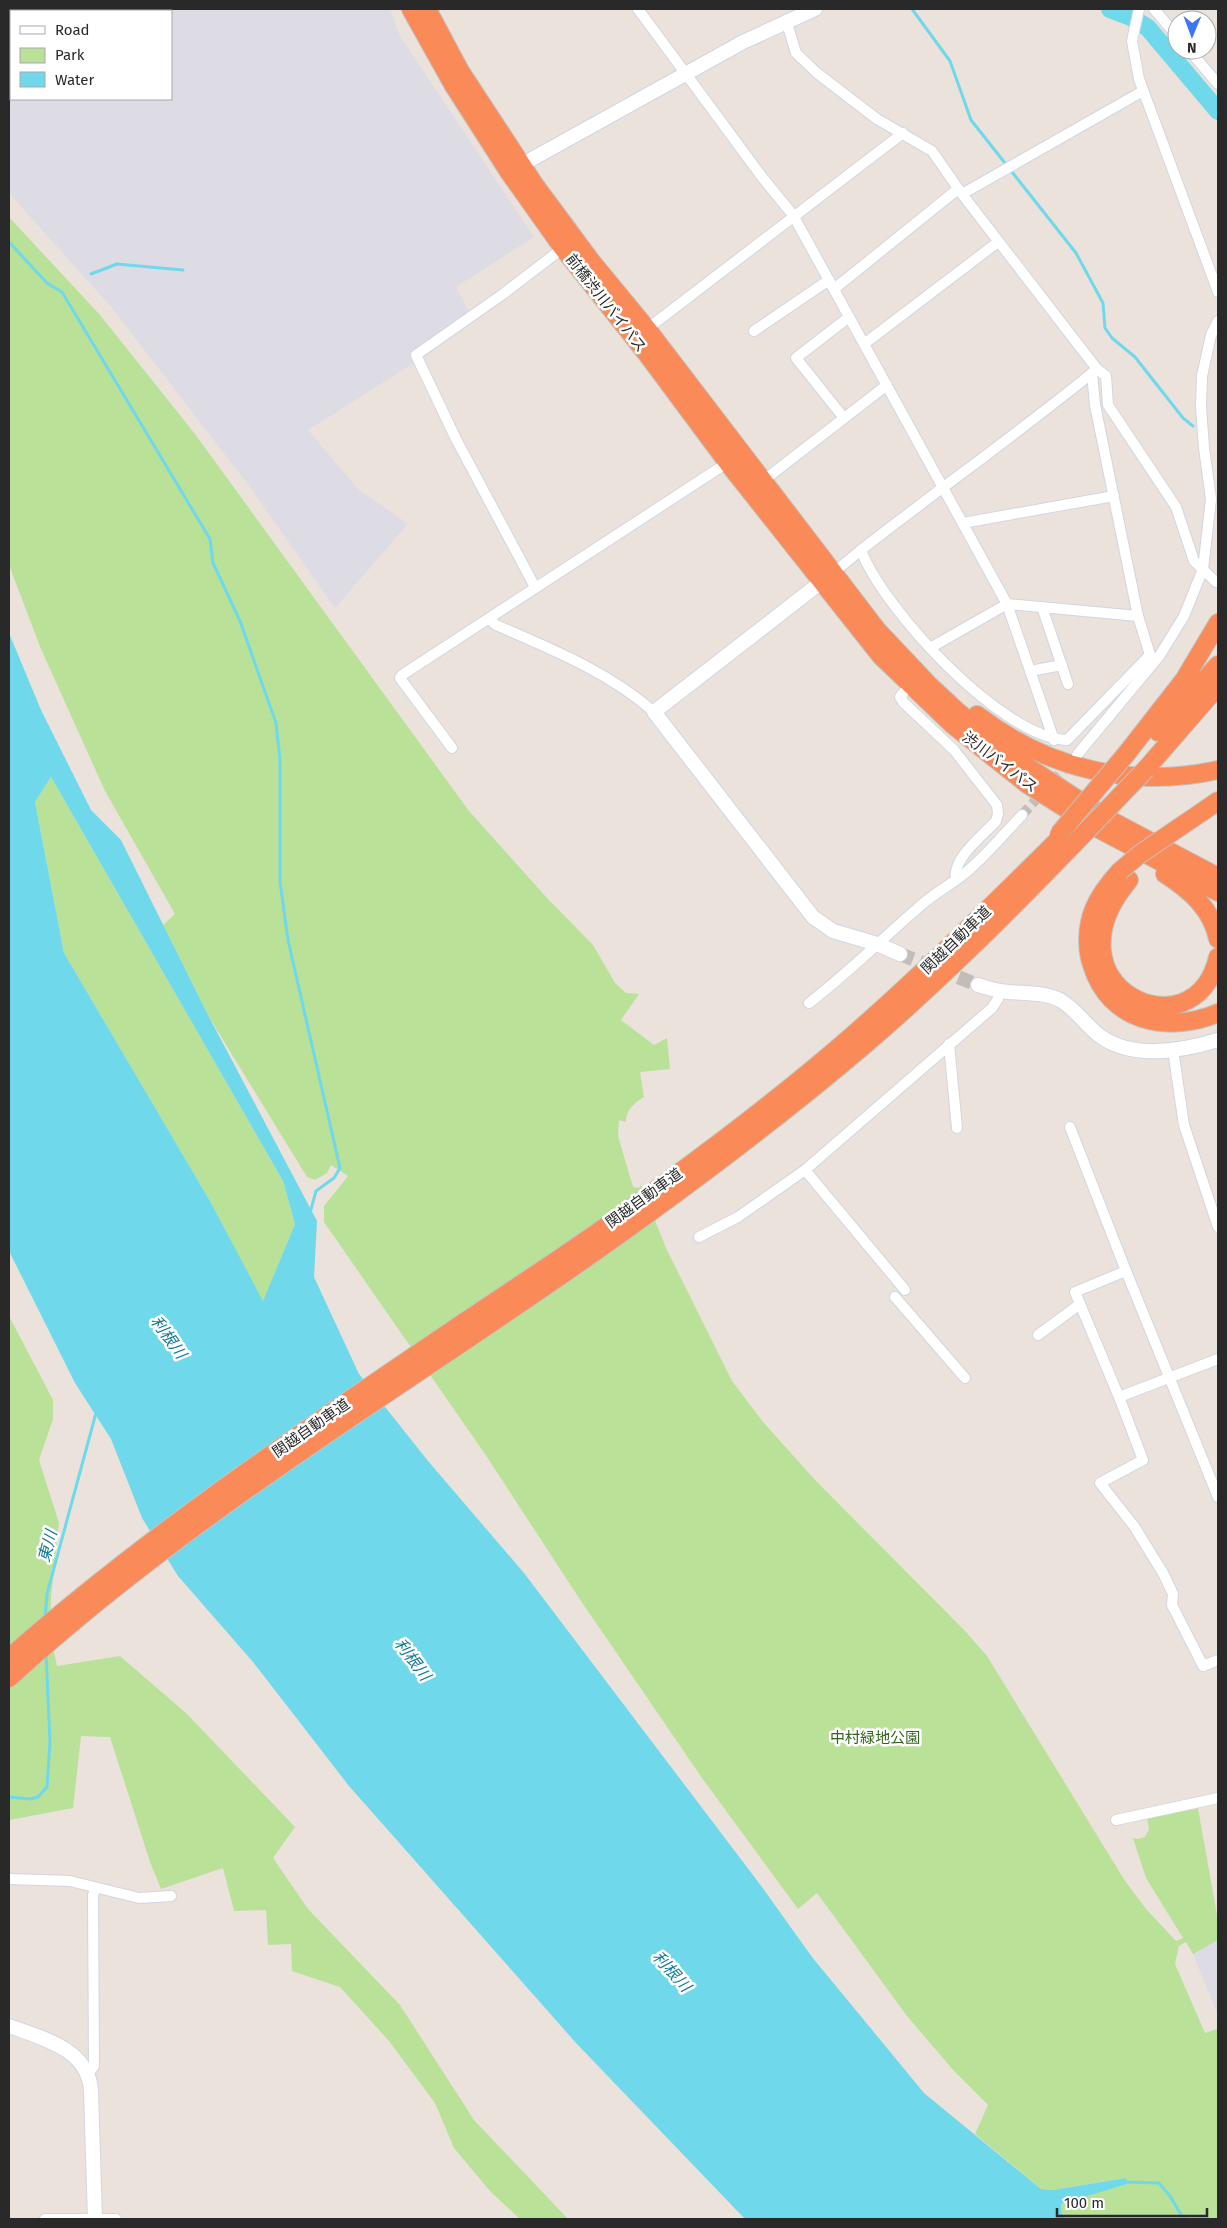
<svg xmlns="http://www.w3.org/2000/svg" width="1227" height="2228" font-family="'Fira Sans','Noto Sans JP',sans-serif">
<rect width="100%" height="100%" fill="#ebe2db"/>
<g fill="#dddbe3" fill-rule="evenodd">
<path d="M9,9H390L400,36L534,237L456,287L470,314L412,352L417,361L308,430L358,489L408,524L335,608L250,487L112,308L9,193ZM11,11H171V99H11Z"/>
<polygon points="1218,1940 1218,2015 1193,1954"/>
</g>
<g fill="#bae198">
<path d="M9,217L100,315L195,434L469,811L547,898L593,945L615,983L626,993L639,994L621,1020L654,1045L667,1038L670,1069L640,1072L644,1097C634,1103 625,1111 626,1122L619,1120L618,1136L633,1187L639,1188L641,1185L666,1248L732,1381L763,1422L815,1480L966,1632L987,1656L1125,1881L1146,1909L1176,1941L1183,1938L1146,1878L1133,1838L1138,1839L1145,1837L1149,1829L1147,1818L1198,1808L1218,1921V1940L1193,1954L1186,1942L1179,1946L1175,1964L1205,2033L1217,2029L1218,2034V2219H1066L1061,2211L1060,2204L1126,2184V2178L1053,2190L1041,2189L975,2134L988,2105L954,2071L907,2016L817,1893L798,1909L702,1778L579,1598L485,1454L324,1222V1206L348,1176L331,1165L327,1173L315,1180L307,1177L209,1017L163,925L175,914L105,791L41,649L9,565Z"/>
<polygon points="51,777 283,1181 295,1224 263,1302 210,1201 64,953 35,802"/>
<polygon points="9,1316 53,1400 53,1419 39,1460 59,1523 51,1596 50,1634 57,1666 120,1656 187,1714 295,1827 273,1858 308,1909 400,2005 474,2120 568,2219 520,2219 490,2191 454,2148 435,2103 389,2041 340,1987 292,1971 291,1944 268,1945 266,1910 234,1911 223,1868 161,1889 150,1862 110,1737 81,1736 73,1808 9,1820"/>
</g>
<path fill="#6fd9eb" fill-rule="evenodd" d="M9,633L41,710L91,810L121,840L209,1017L317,1221L314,1277L359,1374L428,1461L524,1573L762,1887L812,1957L924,2093L1041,2189L1053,2190L1126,2178L1127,2184L1061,2204V2211L1066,2219H745L576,2043L349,1786L253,1662L178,1576L142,1518L111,1439L75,1383L9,1251ZM51,777L283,1181L295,1224L263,1301L210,1201L64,953L35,802Z"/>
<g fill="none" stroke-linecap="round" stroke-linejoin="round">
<g stroke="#6fd9eb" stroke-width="3">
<polyline points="912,9 950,61 971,120 1076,253 1103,303 1105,328 1112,338 1135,357 1183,418 1193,426"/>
<polyline points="9,242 47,283 62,292 210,539 213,563 240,621 276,723 280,760 280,881 288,940 340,1168 334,1178 316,1191 310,1213"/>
<polyline points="91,274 117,264 183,270"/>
<polyline points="45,1619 47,1594 96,1413"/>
<polyline points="9,1797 30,1799 38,1797 47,1787 50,1742 46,1653"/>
<polyline points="1124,2182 1159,2183 1170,2196 1183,2218 1187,2219"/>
</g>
<polyline stroke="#6fd9eb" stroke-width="18" points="1110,9 1131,17 1148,28 1218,111"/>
<polyline stroke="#c4bdb7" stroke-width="10" stroke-dasharray="10 5" stroke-linecap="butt" points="1022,815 1071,761"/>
<polyline stroke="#c4bdb7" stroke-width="14" stroke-dasharray="14 7" stroke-linecap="butt" points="900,954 978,985"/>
<defs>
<g id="street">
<polyline points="638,9 762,177 793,215 1007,604 1054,740"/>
<polyline points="1139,9 1132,41 1139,79 1218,292"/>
<polyline points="1154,9 1177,36"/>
<polyline points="786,20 796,53 817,73 877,119 932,151 962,194 1097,369 1106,376 1108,405 1176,507 1194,561 1216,582"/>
<polyline points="1189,50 1218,84"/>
<polyline points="962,194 1143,91"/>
<polyline points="834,289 958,189"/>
<polyline points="647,329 903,133"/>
<polyline points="754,331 829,280"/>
<polyline points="864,344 998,242"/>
<polyline points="1092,373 1095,405 1138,616 1150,655"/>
<polyline points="844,418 796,358 849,317"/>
<polyline points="759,484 887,385"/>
<polyline points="963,523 1114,496"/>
<path d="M861,550C939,489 1020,432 1097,369"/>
<path d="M833,573L861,550C883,609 1002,738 1067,740L1150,655"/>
<polyline points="535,587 456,439 416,355 503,294 563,248"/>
<polyline points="1042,607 1068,684"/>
<path d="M489,619L496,625C551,649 609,672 654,712"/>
<polyline points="930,648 1007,604 1138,616"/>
<polyline points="1030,671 1062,665"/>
<path d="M909,686L900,697L903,702L954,750L997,805L998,814L996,821C982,836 952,859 956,879"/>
<polyline points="452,748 400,678 402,675 730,461"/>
<polyline points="1077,755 1160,655 1184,616 1203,569 1211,499 1204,448 1201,407 1202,376 1211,335 1218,321"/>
<path d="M809,1003C848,973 882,939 919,907C935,892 955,883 971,868C989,852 1005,833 1022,815"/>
<polyline points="949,1044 957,1128"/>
<polyline points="1173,1050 1184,1125 1218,1227"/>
<polyline points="1070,1127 1126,1271 1218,1497"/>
<polyline points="805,1170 905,1290"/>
<polyline points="699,1237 738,1217 805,1170 992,1008 998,999 1000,991"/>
<polyline points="1126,1271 1075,1292 1119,1397 1143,1460 1100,1483 1134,1526 1163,1573 1173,1594 1172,1605 1203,1666 1218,1660"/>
<polyline points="895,1297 965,1378"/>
<polyline points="1038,1335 1080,1304"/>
<polyline points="1119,1397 1218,1359"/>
<polyline points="1116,1820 1218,1798"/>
<polyline points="9,1879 70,1881 139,1898 171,1896"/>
<polyline points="88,2074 94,2066 93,1895 96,1888"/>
<polyline points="45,2219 116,2219"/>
</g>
<g id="secondary">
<polyline points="514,169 743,42 815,9"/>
<polyline points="829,576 654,712 813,917 833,931 877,944 900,954"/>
<path d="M978,985C985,987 993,990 1000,991C1020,994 1042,991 1060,1000C1076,1009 1086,1026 1100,1036C1133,1060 1182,1051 1218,1040"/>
<path d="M9,2026C42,2038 89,2049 91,2091L95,2219"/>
</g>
<g id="highway">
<polyline points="411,9 454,86 509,172 563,248 647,354 728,463 881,656 953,725 1027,784 1097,828 1218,892"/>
<polyline points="427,9 460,71 534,184 591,261 647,329 877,630 928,684 958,712 1014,758 1106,818 1218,877"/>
<path d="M977,715C1047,769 1132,789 1218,770"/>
<polyline points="1158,732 1218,665"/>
<polyline points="1127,753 1184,680 1218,623"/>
<polyline points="1146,769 1218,686"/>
<polyline points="1202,812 1218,801"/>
<path d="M1120,871C1110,882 1100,894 1094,909C1087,926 1086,948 1092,965C1109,1022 1168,1034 1218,1013"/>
<path d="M1165,874C1190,890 1212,909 1218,939"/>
<path d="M1129,880C1040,986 1194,1059 1218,957"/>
<path d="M9,1658C152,1532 311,1426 469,1319C515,1288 563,1257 608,1225C692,1164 775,1103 853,1035C925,972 994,904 1062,836"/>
<path d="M9,1678C193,1509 411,1383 613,1239C698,1178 782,1115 861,1048C935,985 1004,916 1072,846"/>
</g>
</defs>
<use href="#street" stroke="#d0d6e2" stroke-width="12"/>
<use href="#secondary" stroke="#d0d6e2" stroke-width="16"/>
<use href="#highway" stroke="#c3c3c3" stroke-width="20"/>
<use href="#street" stroke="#fff" stroke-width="10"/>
<use href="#secondary" stroke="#fff" stroke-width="14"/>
<use href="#highway" stroke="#fa8a57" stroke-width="18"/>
<defs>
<g id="highway-bridge">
<polyline points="1059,834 1127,753"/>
<polyline points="1072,846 1146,769"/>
<polyline points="1120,871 1140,854 1202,812"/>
</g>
</defs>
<use href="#highway-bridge" stroke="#c3c3c3" stroke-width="20" stroke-linecap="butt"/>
<use href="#highway-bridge" stroke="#fa8a57" stroke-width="18"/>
</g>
<g text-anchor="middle" stroke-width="5" stroke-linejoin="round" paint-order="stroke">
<g font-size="15" fill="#292929" stroke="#fff">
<text transform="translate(606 303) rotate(52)" y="5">前橋渋川バイパス</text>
<text transform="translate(1000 762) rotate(37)" y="5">渋川バイパス</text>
<text transform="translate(956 940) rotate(-44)" y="5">関越自動車道</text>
<text transform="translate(644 1198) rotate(-36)" y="5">関越自動車道</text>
<text transform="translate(311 1428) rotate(-35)" y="5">関越自動車道</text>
</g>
<g font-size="15" fill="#33641b" stroke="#fff">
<text x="875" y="1743">中村緑地公園</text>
</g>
<g font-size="16" font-style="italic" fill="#107896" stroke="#fff">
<text transform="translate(169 1337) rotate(54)" y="6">利根川</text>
<text transform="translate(47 1546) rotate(-75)" y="6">東川</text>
<text transform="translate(413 1659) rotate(53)" y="6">利根川</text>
<text transform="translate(672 1971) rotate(48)" y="6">利根川</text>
</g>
</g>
<rect width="1227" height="2228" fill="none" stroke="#292929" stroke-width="20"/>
<rect x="10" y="10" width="162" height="90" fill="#ffffff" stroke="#a9a9a9"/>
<rect x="20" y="26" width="25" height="8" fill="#ffffff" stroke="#a9a9a9"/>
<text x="55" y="35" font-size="15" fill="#292929">Road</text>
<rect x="20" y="48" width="25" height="15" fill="#bae198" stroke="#a9a9a9"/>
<text x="55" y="60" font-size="15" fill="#292929">Park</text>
<rect x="20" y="72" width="25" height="15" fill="#6fd9eb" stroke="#a9a9a9"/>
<text x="55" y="85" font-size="15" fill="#292929">Water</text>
<g transform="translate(1192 35) rotate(181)"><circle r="24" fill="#ffffff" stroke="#a9a9a9"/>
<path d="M0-4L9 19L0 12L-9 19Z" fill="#3d76f5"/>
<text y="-8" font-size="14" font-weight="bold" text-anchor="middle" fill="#292929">N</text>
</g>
<path d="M1057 2208v8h150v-8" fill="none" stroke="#292929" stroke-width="2.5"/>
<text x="1064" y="2208" font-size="15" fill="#292929" stroke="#ffffff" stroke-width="4" paint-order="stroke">100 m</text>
</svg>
